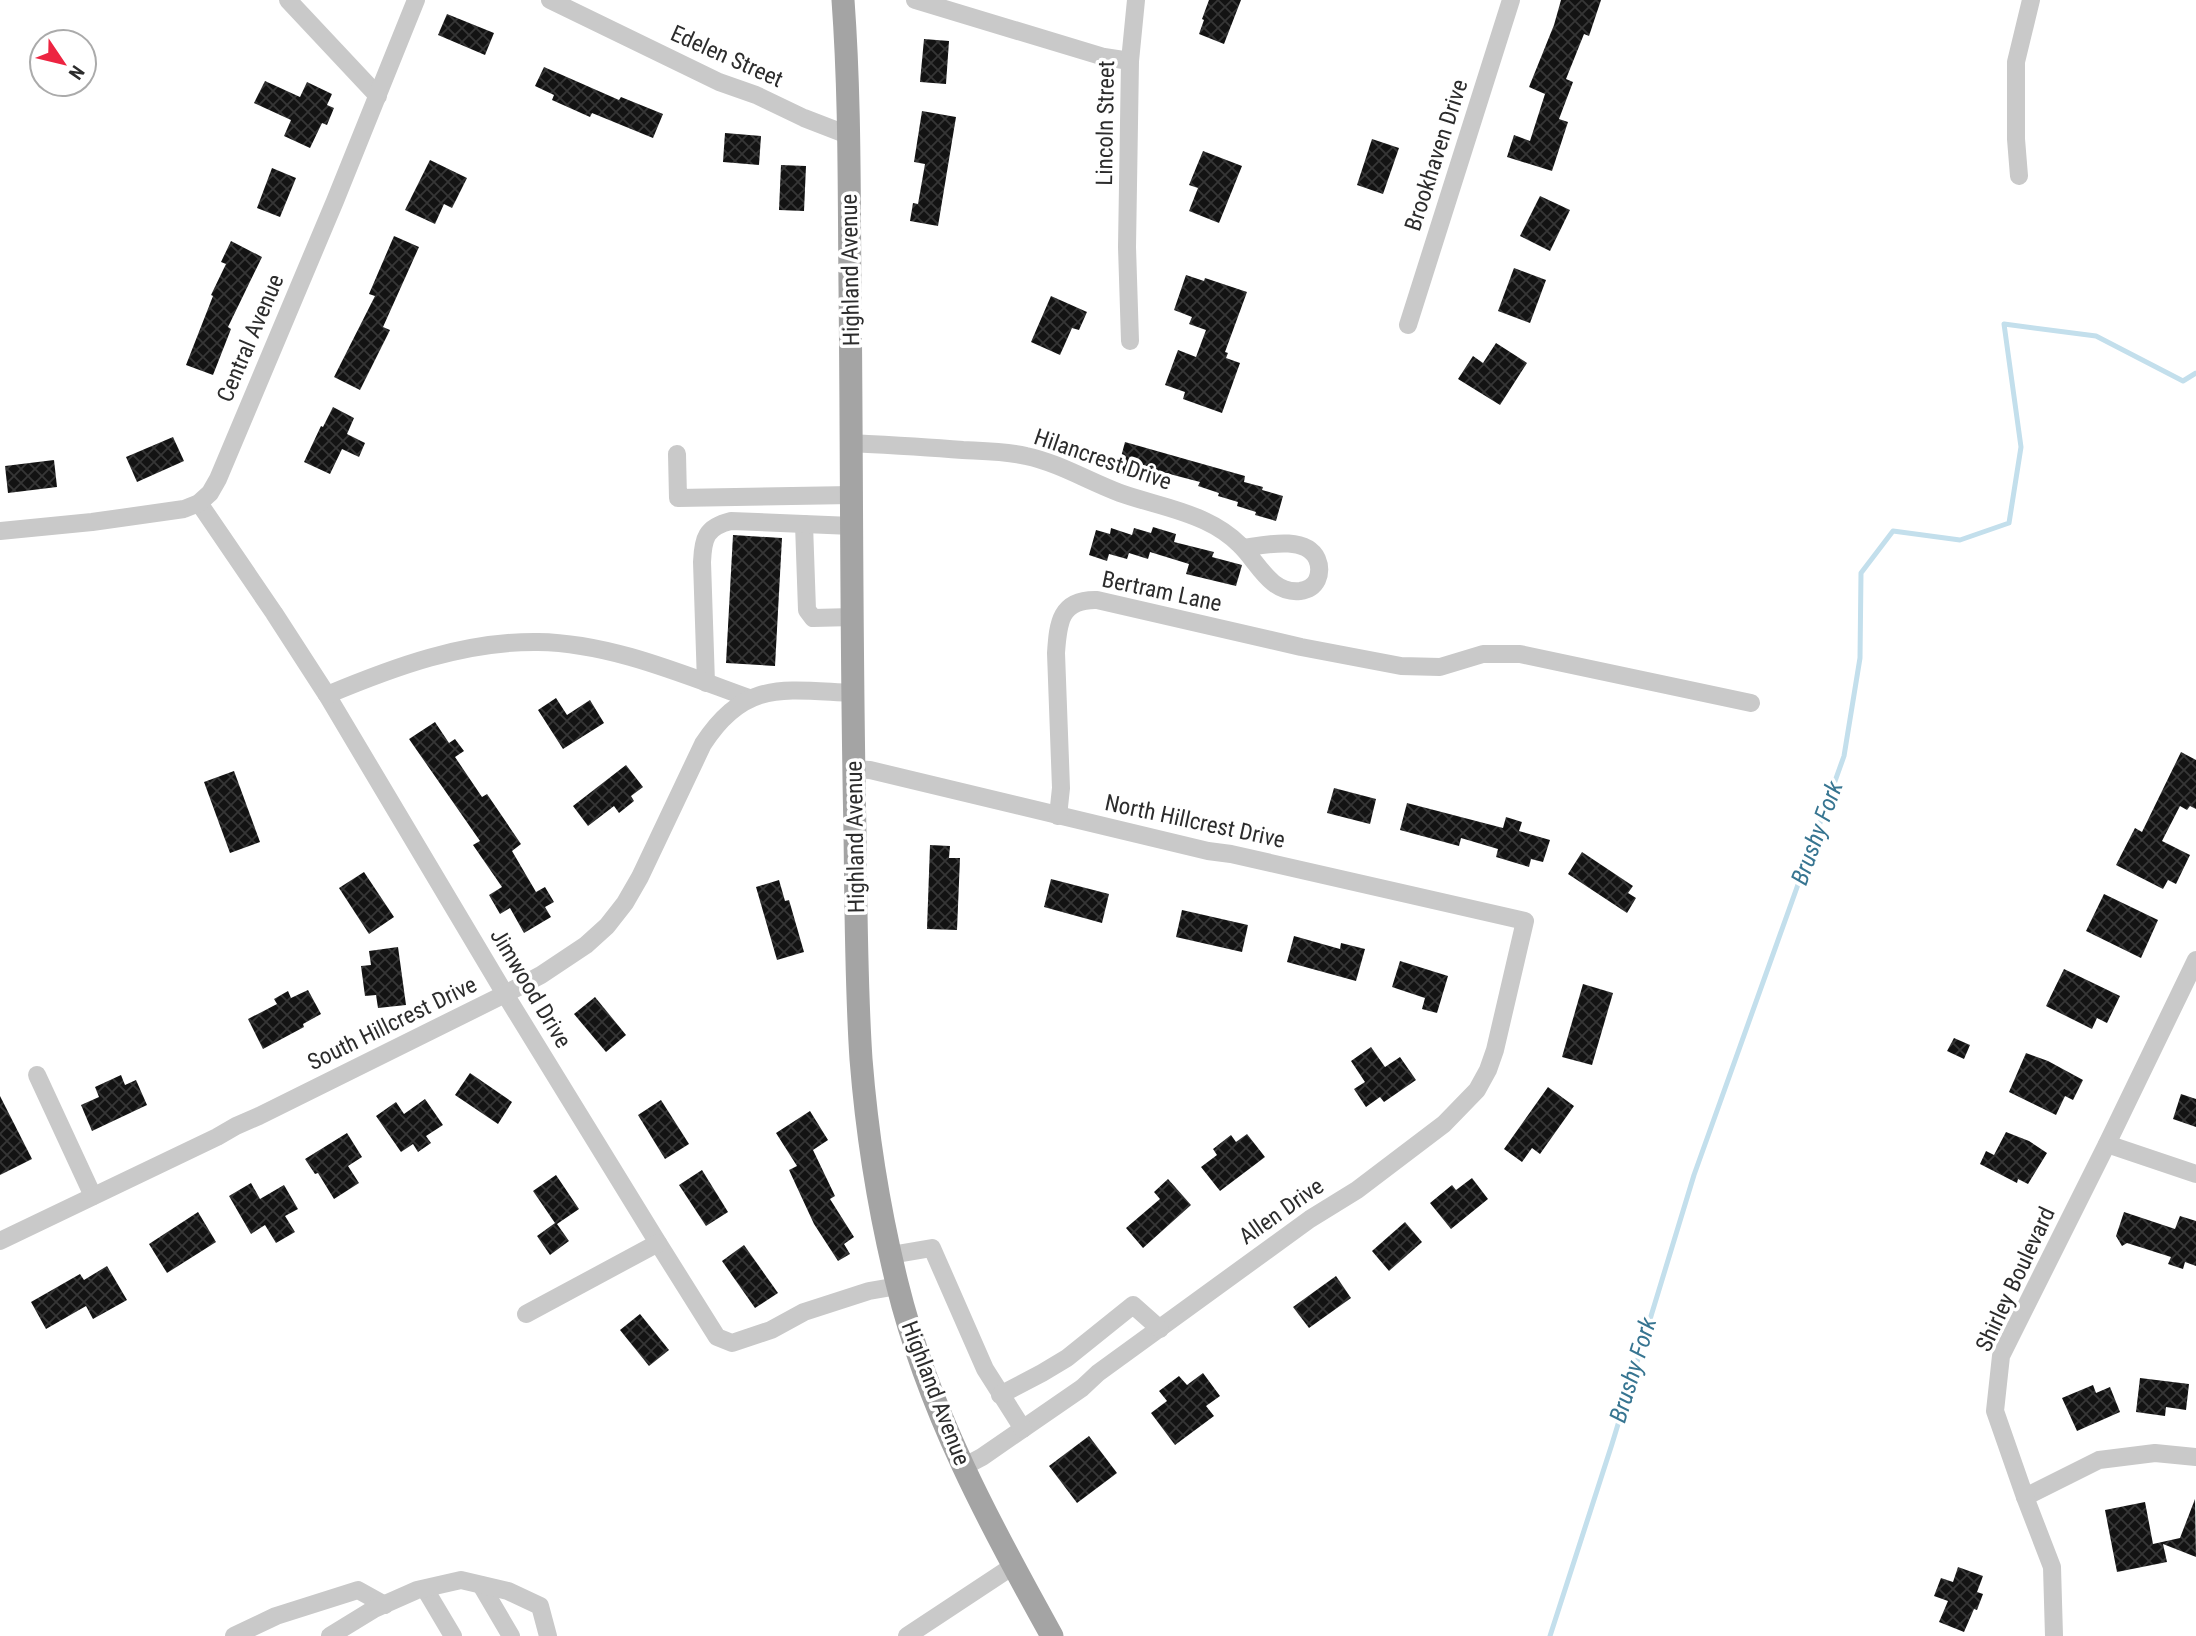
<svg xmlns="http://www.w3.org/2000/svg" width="2196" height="1636" font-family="'Roboto Condensed',sans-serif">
<defs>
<pattern id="building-cross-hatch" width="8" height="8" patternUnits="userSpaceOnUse" patternTransform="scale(1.75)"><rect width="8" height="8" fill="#131313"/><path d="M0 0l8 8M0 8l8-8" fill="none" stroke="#363636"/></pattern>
</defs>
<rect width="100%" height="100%" fill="#fff"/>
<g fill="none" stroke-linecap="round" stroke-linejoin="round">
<polyline stroke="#c3dfec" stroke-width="5" points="1550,1636 1612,1444 1694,1175 1844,756 1860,658 1861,573 1893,531 1960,540 2009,523 2021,447 2004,324 2096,336 2183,381 2196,373"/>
</g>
<g fill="url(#building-cross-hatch)">
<polygon points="1209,0 1241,0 1224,44 1199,34 1204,20 1202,19"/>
<polygon points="1561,0 1601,0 1589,36 1584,34 1566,79 1573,82 1559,119 1568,122 1552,171 1507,157 1514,135 1530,141 1545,94 1529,87 1554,25"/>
<polygon points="447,14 494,33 485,55 438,35"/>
<polygon points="924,39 949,41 946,84 920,82"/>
<polygon points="544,67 619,100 621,97 663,114 653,138 592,113 590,117 552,100 554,95 535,86"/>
<polygon points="265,81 300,97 307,82 332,94 327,105 334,108 327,125 322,123 310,148 284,136 291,120 254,103"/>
<polygon points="922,111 956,117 938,226 910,221 913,203 918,204 925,164 914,162"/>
<polygon points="725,133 761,136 759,165 723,162"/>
<polygon points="1372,139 1399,148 1383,194 1357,185"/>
<polygon points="1203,151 1242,166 1219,223 1189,211 1198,188 1189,185"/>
<polygon points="430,160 467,178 452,208 444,204 435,224 405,210"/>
<polygon points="781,165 806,166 804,211 779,210"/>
<polygon points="272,168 296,178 280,217 257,208"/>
<polygon points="1540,196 1570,210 1550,251 1520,236"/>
<polygon points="394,236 419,247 383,327 390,330 360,390 334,377 375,296 369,294"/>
<polygon points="231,241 262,257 228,327 231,329 213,375 186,365 213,296 211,295 226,264 221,262"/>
<polygon points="1514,268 1546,280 1530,323 1498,311"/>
<polygon points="1186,275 1204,281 1205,278 1247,292 1225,352 1228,353 1226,358 1240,363 1222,413 1183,399 1185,392 1165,385 1178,350 1196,357 1206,330 1189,324 1192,317 1174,310"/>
<polygon points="1051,296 1087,312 1079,330 1072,328 1060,355 1031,342"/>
<polygon points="1496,343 1527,363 1500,405 1458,379 1473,356 1483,363"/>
<polygon points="333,407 354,418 347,434 365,443 359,457 342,449 330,474 304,462 321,426 323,427"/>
<polygon points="173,437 184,461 137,482 126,457"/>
<polygon points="1125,442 1245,476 1244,482 1263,487 1262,490 1283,496 1276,521 1255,515 1256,512 1237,506 1238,502 1218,496 1219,493 1198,486 1200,482 1162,472 1160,477 1141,472 1139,478 1117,472"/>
<polygon points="54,460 57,487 8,493 5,466"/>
<polygon points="1153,527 1176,534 1174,542 1214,552 1212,557 1242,565 1236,586 1186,574 1189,564 1150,552 1148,559 1129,553 1127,559 1109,554 1107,561 1089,555 1096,530 1110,534 1111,528 1132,535 1134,528 1151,533"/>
<polygon points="733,535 782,538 775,666 726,663"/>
<polygon points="556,698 567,715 590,700 604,723 563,749 538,710"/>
<polygon points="435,722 449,743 455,739 464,751 455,757 482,797 487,794 521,844 512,851 536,892 545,887 554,902 545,907 551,917 524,933 510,908 500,914 489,895 502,887 473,845 480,841 409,739"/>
<polygon points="2181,752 2196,760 2196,809 2190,806 2187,810 2180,806 2162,841 2190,855 2176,884 2168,880 2163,889 2116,865 2135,828 2142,832"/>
<polygon points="626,765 643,787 631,796 634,801 619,813 614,806 588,826 573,806"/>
<polygon points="234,771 260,842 230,853 204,782"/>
<polygon points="1334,788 1376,799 1370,824 1327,813"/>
<polygon points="1407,803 1503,828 1506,817 1522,822 1519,831 1550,840 1543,862 1531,859 1529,867 1496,857 1498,849 1461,838 1459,846 1400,830"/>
<polygon points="930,845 950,846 949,858 960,858 957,930 927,929"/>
<polygon points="1582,852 1633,886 1628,893 1636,898 1627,913 1568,874"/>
<polygon points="364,872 394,917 369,934 339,888"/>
<polygon points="1051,879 1109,894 1102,923 1044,907"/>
<polygon points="779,880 785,901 789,900 804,952 777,960 756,887"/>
<polygon points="2104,894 2158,920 2141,958 2086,931"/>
<polygon points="1182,910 1248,925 1242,952 1176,937"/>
<polygon points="1294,936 1340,949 1341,943 1365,949 1356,981 1287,962"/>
<polygon points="398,947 406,1005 378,1008 376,995 365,996 361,966 371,965 369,951"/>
<polygon points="1400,961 1448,976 1437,1013 1422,1009 1425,998 1392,987"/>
<polygon points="2064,969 2120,996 2107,1023 2097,1018 2092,1029 2046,1006"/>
<polygon points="1583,984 1613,993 1592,1065 1562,1057"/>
<polygon points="308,990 321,1014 303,1024 304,1027 263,1049 248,1019 277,1004 274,999 288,991 291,998"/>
<polygon points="595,997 626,1035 606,1052 574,1014"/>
<polygon points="1954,1038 1970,1045 1964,1059 1947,1051"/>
<polygon points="1371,1047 1385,1067 1400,1057 1416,1080 1384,1102 1380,1097 1366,1107 1354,1089 1365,1082 1351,1061"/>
<polygon points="2026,1053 2048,1061 2083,1080 2073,1100 2065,1096 2056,1115 2009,1092"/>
<polygon points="470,1073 512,1102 498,1124 455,1095"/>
<polygon points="121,1075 125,1085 136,1080 147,1105 92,1131 81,1105 99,1097 95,1087"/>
<polygon points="1548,1087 1574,1106 1540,1154 1532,1148 1522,1162 1504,1149"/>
<polygon points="2181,1094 2196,1099 2196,1127 2173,1119"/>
<polygon points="0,1096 32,1159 0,1175"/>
<polygon points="425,1099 443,1125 426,1136 431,1143 418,1152 413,1144 401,1152 376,1116 396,1102 404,1114"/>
<polygon points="661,1100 689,1144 665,1159 638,1115"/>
<polygon points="810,1111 828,1140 813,1150 835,1196 830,1199 854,1237 844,1244 850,1254 838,1261 814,1224 789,1170 797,1166 776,1133"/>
<polygon points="2006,1132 2029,1141 2047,1153 2028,1184 2018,1179 2017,1183 1980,1164 1986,1151 1994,1155"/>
<polygon points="347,1133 362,1157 348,1166 359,1183 334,1199 318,1173 315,1174 305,1159"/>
<polygon points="1247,1134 1265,1157 1220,1191 1201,1167 1217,1155 1213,1149 1231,1135 1236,1142"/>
<polygon points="702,1170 728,1212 706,1226 679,1185"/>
<polygon points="556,1175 579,1209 557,1224 569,1241 550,1255 537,1236 555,1223 533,1191"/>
<polygon points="1472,1178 1488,1199 1451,1229 1430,1203 1452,1185 1456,1190"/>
<polygon points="1168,1179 1191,1205 1143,1248 1126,1228 1160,1199 1154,1192"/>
<polygon points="251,1183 260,1199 284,1185 298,1209 285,1216 295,1232 276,1243 265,1225 251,1234 229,1196"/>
<polygon points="198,1212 216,1242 167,1273 149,1244"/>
<polygon points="2124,1212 2175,1229 2180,1216 2196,1221 2196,1266 2185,1262 2183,1269 2168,1264 2171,1257 2127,1243 2122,1246 2116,1236"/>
<polygon points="1405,1222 1422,1242 1389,1271 1372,1251"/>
<polygon points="744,1245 778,1293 755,1308 722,1261"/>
<polygon points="107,1266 127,1300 93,1319 86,1306 46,1329 31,1302 80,1274 84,1280"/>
<polygon points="1336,1276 1351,1298 1309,1328 1293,1307"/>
<polygon points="640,1314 669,1350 649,1366 620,1330"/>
<polygon points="1203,1373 1220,1396 1206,1406 1214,1416 1175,1445 1151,1413 1167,1401 1159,1391 1179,1376 1187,1385"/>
<polygon points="2140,1378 2189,1384 2186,1410 2166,1407 2165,1416 2136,1412"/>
<polygon points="2093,1385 2096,1393 2110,1387 2120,1412 2077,1431 2062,1398"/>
<polygon points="1089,1436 1117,1473 1077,1503 1049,1466"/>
<polygon points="2195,1499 2196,1557 2163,1544 2167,1562 2117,1572 2105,1510 2145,1502 2153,1544 2180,1538"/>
<polygon points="1958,1567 1983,1576 1977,1592 1983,1594 1977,1610 1974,1609 1964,1632 1939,1622 1948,1601 1934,1596 1941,1578 1953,1582"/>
</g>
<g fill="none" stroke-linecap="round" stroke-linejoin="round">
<g stroke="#c9c9c9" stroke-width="18">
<polyline points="288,0 378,96"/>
<polyline points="550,0 719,82 756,95 804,118 848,135"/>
<polyline points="915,0 1104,57 1130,61"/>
<polyline points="2019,176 2016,139 2016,62 2031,0"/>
<polyline points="1408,325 1511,0"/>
<polyline points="1130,341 1127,247 1130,61 1136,0"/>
<path d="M851,443C889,445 925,447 963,450C983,451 1005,451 1026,456C1059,463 1088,481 1120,493C1148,503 1178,508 1205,521C1218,527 1230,535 1240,545C1258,562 1270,594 1300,591C1308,590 1314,586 1317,580C1320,573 1320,566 1317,559C1306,535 1264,545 1243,548"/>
<polyline points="677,454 678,498 852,495"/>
<polyline points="199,503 274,613 327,695 505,994 658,1243 717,1337 732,1343 771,1330 804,1312 869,1291 898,1286"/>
<polyline points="804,524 807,610 813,618 853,617"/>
<polyline points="0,531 92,522 184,509 199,503 210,493 218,479 335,201 416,0"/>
<path d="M706,683L702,562C703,538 706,527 731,521L852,526"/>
<path d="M327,695C394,667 464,641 538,642C610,643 682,674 749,698"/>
<polyline points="853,769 870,770 1208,851 1231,854 1525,921 1495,1050 1488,1070 1477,1090 1444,1124 1357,1190 1310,1219 1098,1373 1082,1388 982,1457 963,1467"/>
<path d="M1058,816L1061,788L1056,653C1058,623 1060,599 1097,600L1301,647L1401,666L1440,667L1483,654H1520L1751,703"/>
<polyline points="37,1075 93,1196"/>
<polyline points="2107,1144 2196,1174"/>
<path d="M0,1241L217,1137L236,1126L259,1116L505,994L541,975L586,945L607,926L625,903L640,877L703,744C745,679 784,690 853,693"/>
<polyline points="891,1255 932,1248 985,1369 1023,1429"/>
<polyline points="526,1314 658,1243"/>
<polyline points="1000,1395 1042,1373 1067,1358 1133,1305 1160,1329"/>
<polyline points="2025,1497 2099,1460 2155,1453 2196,1457"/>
<polyline points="481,1585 511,1636"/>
<polyline points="425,1589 453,1636"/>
<polyline points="234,1636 276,1616 358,1590 385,1605"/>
<polyline points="330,1636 374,1609 417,1590 461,1580 508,1591 540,1606 548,1636"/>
<polyline points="907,1636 1013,1566"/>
<polyline points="2054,1636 2052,1567 2025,1497 1995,1411 2001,1356 2107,1144 2196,960"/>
</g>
<path stroke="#a4a4a4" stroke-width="23" d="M843,0C850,95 849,191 850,286C852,468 851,650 855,832C856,908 856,984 861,1059C867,1135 879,1210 897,1283C928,1410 989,1523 1052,1636"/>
</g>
<g text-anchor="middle" stroke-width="7" stroke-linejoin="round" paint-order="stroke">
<g font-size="23" fill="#2c2c2c" stroke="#fff">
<text transform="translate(727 56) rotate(24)" y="8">Edelen Street</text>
<text transform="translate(1105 123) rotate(-89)" y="8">Lincoln Street</text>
<text transform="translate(1436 155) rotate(-72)" y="8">Brookhaven Drive</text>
<text transform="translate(850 270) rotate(-91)" y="8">Highland Avenue</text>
<text transform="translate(250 338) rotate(-67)" y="8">Central Avenue</text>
<text transform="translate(1103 459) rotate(19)" y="8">Hilancrest Drive</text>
<text transform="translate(1162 591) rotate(12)" y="8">Bertram Lane</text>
<text transform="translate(1195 821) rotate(12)" y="8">North Hillcrest Drive</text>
<text transform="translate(855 837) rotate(-91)" y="8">Highland Avenue</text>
<text transform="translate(531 988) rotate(59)" y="8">Jimwood Drive</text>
<text transform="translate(392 1023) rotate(-26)" y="8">South Hillcrest Drive</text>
<text transform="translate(1281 1211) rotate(-35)" y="8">Allen Drive</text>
<text transform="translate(2015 1279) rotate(-65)" y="8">Shirley Boulevard</text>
<text transform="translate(936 1393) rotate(69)" y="8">Highland Avenue</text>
</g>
<g font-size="24" font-style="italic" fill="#377591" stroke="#fff">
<text transform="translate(1817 833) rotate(-70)" y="8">Brushy Fork</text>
<text transform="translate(1633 1370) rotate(-73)" y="8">Brushy Fork</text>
</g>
</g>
<g transform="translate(63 63) rotate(125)"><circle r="33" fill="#ffffff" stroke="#ababab" stroke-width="2"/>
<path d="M0-5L12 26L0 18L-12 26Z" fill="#ed2441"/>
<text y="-10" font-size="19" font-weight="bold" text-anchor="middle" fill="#2c2c2c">N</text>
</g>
</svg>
